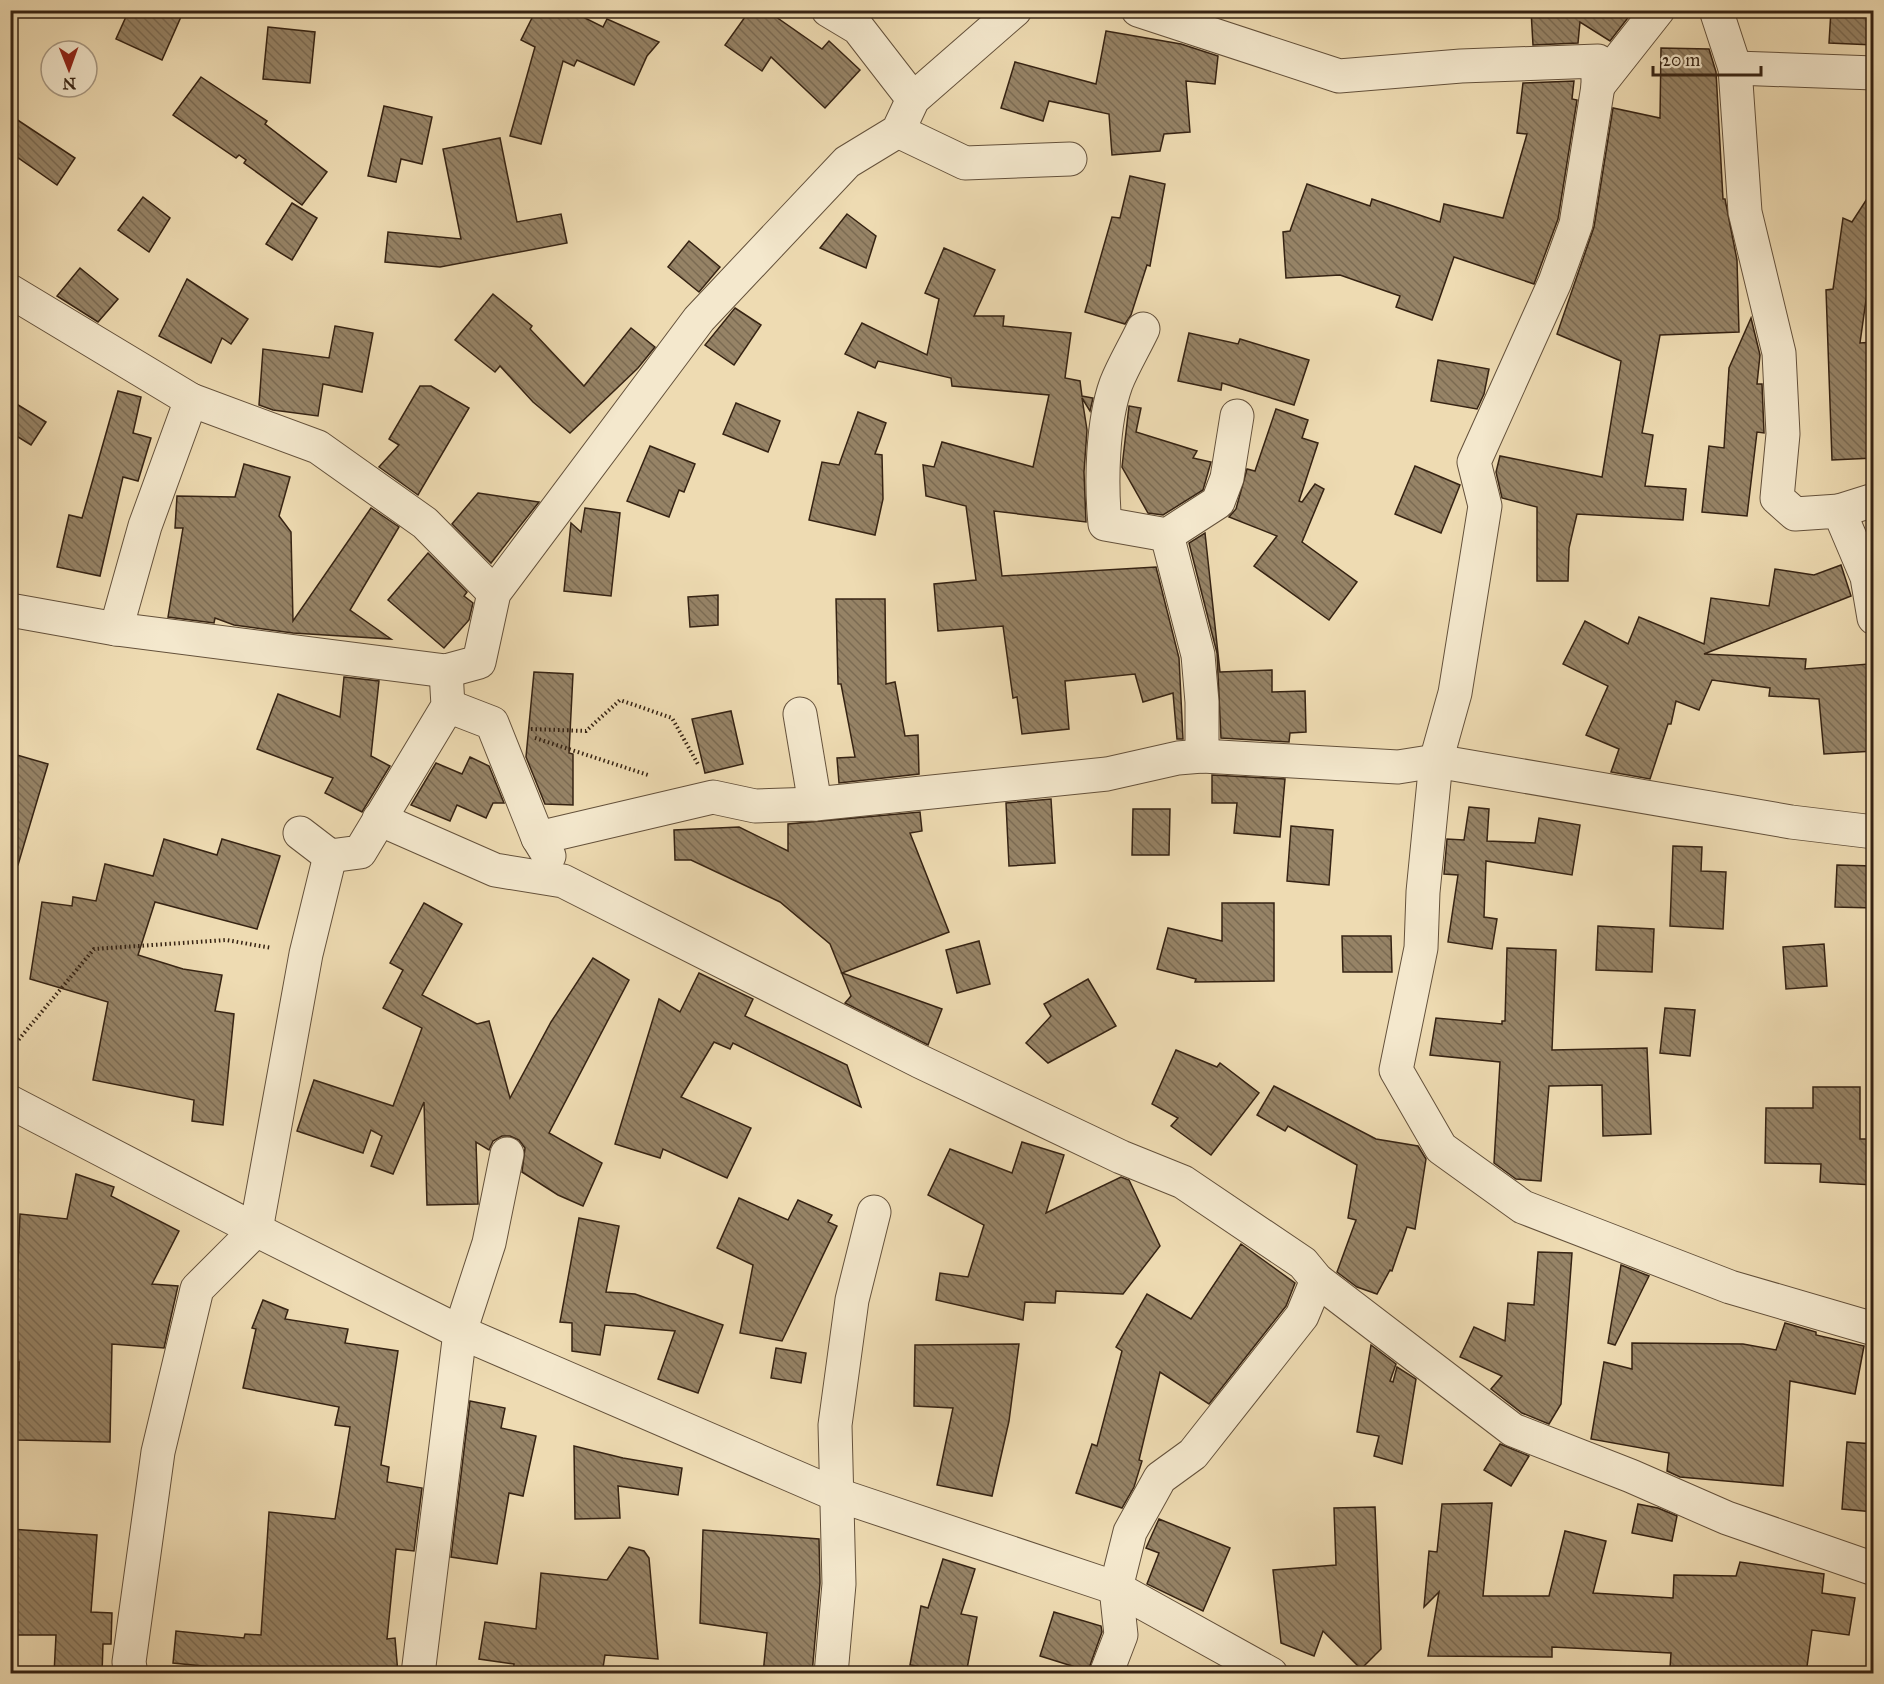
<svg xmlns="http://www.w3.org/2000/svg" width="1884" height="1684" font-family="'IM FELL Great Primer',serif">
<defs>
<pattern id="building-back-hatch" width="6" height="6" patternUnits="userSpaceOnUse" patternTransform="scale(1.5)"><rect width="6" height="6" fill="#968366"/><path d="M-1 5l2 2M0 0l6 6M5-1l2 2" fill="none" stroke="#7b6b53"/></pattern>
</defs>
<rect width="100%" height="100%" fill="#eedbb2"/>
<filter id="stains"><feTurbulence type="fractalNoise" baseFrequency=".00333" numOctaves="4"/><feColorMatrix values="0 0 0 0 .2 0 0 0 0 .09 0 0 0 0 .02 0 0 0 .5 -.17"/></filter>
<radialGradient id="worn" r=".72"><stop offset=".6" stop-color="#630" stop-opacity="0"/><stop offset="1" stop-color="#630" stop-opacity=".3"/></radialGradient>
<g fill="url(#building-back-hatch)" stroke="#362313" stroke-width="1.5">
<polygon points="129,10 184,10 162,60 116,39"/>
<polygon points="536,10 569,10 603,27 607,19 659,42 647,56 634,85 577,60 574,66 563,61 541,144 510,136 535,47 521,40"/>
<polygon points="750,10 766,10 822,49 829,41 860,70 825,108 771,57 762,71 725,45"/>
<polygon points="1531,10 1634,10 1610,41 1580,22 1578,43 1533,45"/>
<polygon points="1831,10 1874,10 1874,45 1829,43"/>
<polygon points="268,27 315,32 310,83 263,79"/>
<polygon points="1106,31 1181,44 1218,56 1215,84 1186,81 1190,132 1164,134 1160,151 1112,155 1109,114 1049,101 1043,121 1001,108 1015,62 1096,84"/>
<polygon points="1661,48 1709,49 1716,72 1723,199 1725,199 1737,260 1739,332 1660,335 1642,433 1653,435 1645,486 1686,489 1683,520 1577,514 1569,548 1568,581 1537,581 1537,507 1502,498 1496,472 1500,456 1602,477 1621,361 1557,334 1594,227 1613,108 1660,118"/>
<polygon points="201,77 267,121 265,124 327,172 302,205 244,163 246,160 239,155 236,158 173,115"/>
<polygon points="1574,81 1572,99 1577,100 1558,219 1534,284 1454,257 1432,320 1396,307 1400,296 1340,275 1286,278 1283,232 1290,231 1307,184 1370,206 1372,199 1440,222 1444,204 1503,218 1527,134 1517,133 1523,83"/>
<polygon points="384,106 432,117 422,164 401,159 396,182 368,176"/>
<polygon points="10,115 75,158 57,185 10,152"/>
<polygon points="500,138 517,222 561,214 567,243 440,267 385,262 388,232 461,239 443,149"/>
<polygon points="1130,176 1165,184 1150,266 1147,265 1131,315 1125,324 1085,312 1112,217 1120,218"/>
<polygon points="1874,188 1874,243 1860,343 1874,342 1874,458 1832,460 1826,290 1833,289 1843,218 1852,222"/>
<polygon points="143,197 170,218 149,252 118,230"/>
<polygon points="292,203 317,218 292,260 266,244"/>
<polygon points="847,214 876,236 866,268 820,248"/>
<polygon points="689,241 720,267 699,292 668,267"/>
<polygon points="944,248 995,270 974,316 1004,316 1003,326 1071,333 1065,378 1080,381 1082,396 1093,398 1090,411 1082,398 1087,430 1084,472 1086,522 994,511 1002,576 1156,567 1179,658 1183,739 1177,739 1173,693 1143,702 1135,674 1065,681 1069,729 1022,734 1017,697 1013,698 1003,626 938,631 934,584 976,580 966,506 926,496 923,465 934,467 942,442 1033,467 1049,395 952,386 951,378 878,361 875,368 845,354 862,323 927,355 939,299 925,293"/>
<polygon points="80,268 118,299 98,322 57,296"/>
<polygon points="187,279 248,319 231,344 222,338 211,363 159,336"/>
<polygon points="493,294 532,326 530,329 584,386 631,328 655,347 638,368 570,433 533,402 500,366 495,372 455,340"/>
<polygon points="735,308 761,325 734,365 705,345"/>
<polygon points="1751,318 1760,355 1757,384 1762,384 1764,433 1757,432 1747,516 1702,512 1709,446 1724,448 1729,368"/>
<polygon points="335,326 373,333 362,392 323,384 318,416 273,410 259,405 263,349 329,358"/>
<polygon points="1189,333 1238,344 1240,339 1309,360 1294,405 1222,383 1221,390 1178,381"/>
<polygon points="1438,360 1489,369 1484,394 1477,409 1431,401"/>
<polygon points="420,386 431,386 469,408 418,495 379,467 399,445 389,439"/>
<polygon points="118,391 141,397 133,433 151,438 138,481 123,477 100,576 57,567 69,515 82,518"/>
<polygon points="10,400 46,422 31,445 10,432"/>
<polygon points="736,403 780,421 768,452 723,434"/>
<polygon points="1129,406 1141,408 1136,432 1197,451 1193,458 1211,462 1203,490 1163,515 1148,513 1122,467"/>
<polygon points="1276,409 1308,420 1302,438 1318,443 1299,501 1302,502 1315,484 1324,489 1302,542 1357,582 1329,620 1254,566 1277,536 1229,517 1236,509 1247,469 1255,471"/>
<polygon points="858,412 886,423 875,454 882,455 883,499 875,535 809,520 822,462 839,465"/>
<polygon points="650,446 695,464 684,492 679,490 669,517 627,501"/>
<polygon points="244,464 290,477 279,516 291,532 293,621 371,508 399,527 350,610 391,639 293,633 234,625 215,618 214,623 168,617 183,528 175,528 177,496 235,497"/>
<polygon points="1415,466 1460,485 1441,533 1395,514"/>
<polygon points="478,493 539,502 491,563 452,524"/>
<polygon points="585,508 620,513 611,596 564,591 571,523 581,532"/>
<polygon points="1205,533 1220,672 1272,670 1272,692 1305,691 1306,732 1290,733 1289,742 1221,738 1217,653 1189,543"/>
<polygon points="428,553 467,592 464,596 473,603 469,620 444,648 388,600"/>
<polygon points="1841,565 1851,596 1704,654 1806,659 1805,669 1869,664 1874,751 1824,754 1819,699 1769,696 1770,688 1712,680 1699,710 1676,701 1671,724 1668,724 1650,779 1611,772 1619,749 1586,735 1608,686 1563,664 1585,621 1628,644 1639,617 1704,644 1711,598 1769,606 1775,569 1814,575"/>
<polygon points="718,595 718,625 690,627 688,597"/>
<polygon points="836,599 885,599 886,684 895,682 905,736 918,735 919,774 839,783 837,758 855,757 841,684 838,684"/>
<polygon points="534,672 573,674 569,753 573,754 573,805 545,804 526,757"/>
<polygon points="344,677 379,681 371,756 390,766 362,812 325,793 333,778 257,749 278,694 340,717"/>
<polygon points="731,711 743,764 705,773 692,719"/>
<polygon points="10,753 48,764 18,865 10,864"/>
<polygon points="470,757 489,766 504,803 493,803 486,818 457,805 450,821 411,805 436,763 462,774"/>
<polygon points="1212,775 1285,779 1280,837 1234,833 1237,803 1212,803"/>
<polygon points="1051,799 1055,863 1009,866 1006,803"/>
<polygon points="1469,807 1489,809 1487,841 1535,843 1539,818 1580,825 1572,875 1486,861 1484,917 1497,919 1492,949 1448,942 1458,875 1444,874 1447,839 1464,840"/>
<polygon points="1133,809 1170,809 1169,855 1132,855"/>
<polygon points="920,812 922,831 910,833 949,932 842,973 942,1009 928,1045 845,1003 851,996 830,944 780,902 691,860 675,860 674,830 739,827 788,851 788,824"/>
<polygon points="1291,826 1333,830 1329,885 1287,881"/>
<polygon points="164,839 217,855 222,839 280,856 257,929 155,902 138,955 183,969 222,975 215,1011 234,1014 223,1125 192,1121 194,1100 93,1080 108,1002 30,979 42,902 72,906 73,897 96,901 105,864 153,876"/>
<polygon points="1673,846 1702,847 1701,871 1726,872 1723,929 1670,926"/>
<polygon points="1837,865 1874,866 1874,908 1835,907"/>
<polygon points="424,903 462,924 422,995 477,1024 489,1021 510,1098 551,1022 593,958 629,980 549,1133 602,1163 583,1206 558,1195 522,1172 525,1148 519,1140 510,1136 502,1136 493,1141 489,1150 476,1142 478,1204 427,1205 424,1102 393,1174 371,1166 382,1136 371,1130 363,1153 297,1131 314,1080 393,1106 422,1028 383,1008 403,970 390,963"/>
<polygon points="1222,903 1274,903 1274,981 1195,982 1196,979 1157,969 1168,928 1222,941"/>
<polygon points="1598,926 1654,929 1652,972 1596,970"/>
<polygon points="1342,936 1391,936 1392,972 1343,972"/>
<polygon points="979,941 990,984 957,993 946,950"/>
<polygon points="1824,944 1827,986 1786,989 1783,947"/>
<polygon points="1507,948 1556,950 1552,1050 1647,1048 1651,1134 1603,1136 1602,1085 1549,1086 1541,1181 1516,1179 1494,1163 1500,1062 1430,1055 1436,1018 1502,1024 1502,1021 1505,1021"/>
<polygon points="699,973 753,999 745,1016 847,1065 861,1107 733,1043 730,1049 714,1042 681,1097 751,1128 727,1178 663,1149 660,1158 615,1144 659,999 680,1012"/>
<polygon points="1088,979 1116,1026 1048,1063 1026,1043 1051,1016 1044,1004"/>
<polygon points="1665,1008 1695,1010 1690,1056 1660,1053"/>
<polygon points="1176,1050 1217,1067 1220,1063 1259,1093 1211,1155 1171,1126 1178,1118 1152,1104"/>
<polygon points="1274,1086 1376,1139 1418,1146 1426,1159 1415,1229 1407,1227 1392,1271 1390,1270 1377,1294 1357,1287 1337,1272 1356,1220 1348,1218 1357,1165 1288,1126 1285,1131 1257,1115"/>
<polygon points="1813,1087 1860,1087 1860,1139 1874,1139 1874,1185 1820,1182 1821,1164 1765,1163 1766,1108 1813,1108"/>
<polygon points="1022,1142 1064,1155 1046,1213 1121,1177 1129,1180 1160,1246 1123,1294 1056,1291 1055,1303 1025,1302 1023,1320 936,1300 940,1273 968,1277 984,1225 928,1195 950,1149 1012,1173"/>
<polygon points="76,1174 114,1187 111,1196 179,1231 152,1284 178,1286 164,1348 112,1344 110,1442 17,1440 19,1362 14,1362 20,1214 67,1219"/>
<polygon points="739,1198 788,1220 798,1200 832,1215 828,1222 837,1226 782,1341 740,1333 753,1265 717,1248"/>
<polygon points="579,1218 619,1226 606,1292 635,1294 723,1325 698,1393 658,1379 675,1331 605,1325 600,1355 572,1351 572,1323 560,1322"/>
<polygon points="1241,1244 1295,1283 1286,1306 1209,1404 1160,1372 1139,1460 1142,1461 1134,1487 1122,1508 1076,1493 1092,1444 1097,1446 1122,1351 1116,1347 1147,1294 1191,1319"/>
<polygon points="1538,1252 1572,1253 1561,1404 1549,1424 1522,1413 1491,1389 1502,1376 1460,1357 1474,1327 1505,1341 1508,1303 1534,1305"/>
<polygon points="1621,1265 1649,1276 1615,1345 1608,1343"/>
<polygon points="263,1300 288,1310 285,1319 348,1329 345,1343 398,1351 381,1465 389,1467 387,1482 422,1488 414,1551 396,1549 387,1639 395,1638 398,1674 242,1674 242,1670 173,1663 176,1631 244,1638 245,1634 261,1635 269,1512 335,1519 350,1427 335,1425 339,1407 243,1388 256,1329 252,1328"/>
<polygon points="1785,1323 1816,1332 1816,1335 1864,1346 1855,1394 1790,1381 1783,1486 1680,1477 1667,1471 1669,1453 1591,1439 1604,1362 1632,1369 1632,1343 1743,1344 1776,1350"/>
<polygon points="1019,1344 1009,1421 992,1496 937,1485 953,1408 914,1406 915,1345"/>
<polygon points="1371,1345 1396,1364 1390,1381 1393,1382 1397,1367 1416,1379 1402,1464 1374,1456 1379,1436 1357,1432"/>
<polygon points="776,1348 806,1353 801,1383 771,1378"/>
<polygon points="470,1401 505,1408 501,1428 536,1436 523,1496 509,1493 497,1564 451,1557"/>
<polygon points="1847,1442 1874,1444 1874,1512 1842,1509"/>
<polygon points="1500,1444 1529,1456 1511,1486 1484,1470"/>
<polygon points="574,1446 623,1458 682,1468 678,1495 618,1486 620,1518 575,1519"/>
<polygon points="1492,1503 1483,1596 1549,1596 1565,1531 1606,1541 1593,1593 1673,1598 1674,1575 1736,1576 1740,1562 1824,1574 1822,1593 1855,1598 1849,1635 1812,1630 1806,1674 1670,1668 1671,1653 1552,1647 1552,1657 1428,1656 1439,1592 1424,1607 1429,1551 1437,1552 1442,1504"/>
<polygon points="1638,1504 1658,1508 1677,1516 1672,1541 1632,1533"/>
<polygon points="1375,1507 1381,1649 1361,1669 1323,1631 1314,1656 1281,1643 1273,1570 1336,1565 1334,1508"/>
<polygon points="1159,1519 1230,1548 1203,1611 1147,1584 1159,1553 1146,1548"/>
<polygon points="10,1529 97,1535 91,1612 112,1613 111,1644 103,1644 102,1674 54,1674 56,1635 10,1635"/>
<polygon points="703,1530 819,1539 820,1583 812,1674 763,1674 767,1633 700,1623"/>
<polygon points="629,1547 644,1551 649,1558 658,1659 605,1655 602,1674 513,1674 514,1664 479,1659 485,1622 536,1629 541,1573 607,1580"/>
<polygon points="943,1559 975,1569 961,1614 977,1617 966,1674 910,1665 921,1606 928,1608"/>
<polygon points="1054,1612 1101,1626 1102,1632 1088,1671 1040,1656"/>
</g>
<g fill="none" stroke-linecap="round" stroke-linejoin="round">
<defs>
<g id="street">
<polyline points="828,10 858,28 913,99"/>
<polyline points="1138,10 1339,76 1461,66 1598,61 1598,86 1576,224 1555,282 1474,462 1485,506 1455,693 1436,761 1423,892 1421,948 1396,1070 1441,1148 1523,1207 1730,1287 1874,1329"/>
<polyline points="1716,10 1735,68 1745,212 1779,353 1783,434 1777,498 1795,514 1839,511 1867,577 1874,618"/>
<polyline points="1735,68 1874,73"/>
<polyline points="1598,86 1658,10"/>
<polyline points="898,131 965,163 1070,159"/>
<polyline points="10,291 191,400 145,526 116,629"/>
<path d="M1143,329C1134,348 1123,366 1116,384C1102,423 1101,484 1105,524L1167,535L1218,502L1227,478L1237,416"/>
<polyline points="191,400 318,447 425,523 494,593"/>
<polyline points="1839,511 1874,500"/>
<polyline points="1167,535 1198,655 1202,702 1202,756"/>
<polyline points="10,610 116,629 446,671 479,662 494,593 699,319 847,162 898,131 913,99 1015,10"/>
<polyline points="448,706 492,723 538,838 549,856"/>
<polyline points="800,714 815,804"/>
<polyline points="379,819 495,870 563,881 919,1061 1121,1157 1183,1182 1303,1263 1317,1280 1513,1430 1631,1476 1727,1518 1874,1569"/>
<polyline points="300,833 330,856 360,852 448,706 446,671"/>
<polyline points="538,838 713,797 755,806 815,804 1107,774 1178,758 1202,756 1398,767 1436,761 1791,822 1874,832"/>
<polyline points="10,1102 256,1230 460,1332 835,1494 1116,1588 1271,1674"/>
<polyline points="131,1674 129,1662 158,1452 197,1289 256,1230 306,954 330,856"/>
<polyline points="418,1674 460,1332 489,1243 507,1154"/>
<polyline points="831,1674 839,1584 835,1425 852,1300 874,1212"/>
<polyline points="1106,1674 1121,1635 1116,1588 1130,1532 1160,1478 1193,1454 1302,1316 1317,1280"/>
</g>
</defs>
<use href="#street" stroke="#64513b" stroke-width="35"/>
<g stroke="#362313" stroke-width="4" stroke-dasharray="1.5 3" stroke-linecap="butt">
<polyline points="531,729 586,731 620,700 672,718 699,766"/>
<polyline points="535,738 648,775"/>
<polyline points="10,1050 94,949 226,940 272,948"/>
</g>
<use href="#street" stroke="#f4e8cd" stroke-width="33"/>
</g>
<rect width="1884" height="1684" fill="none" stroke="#eedbb2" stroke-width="36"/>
<rect x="12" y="12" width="1860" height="1660" fill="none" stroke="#362313" stroke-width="3"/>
<rect x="18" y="18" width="1848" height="1648" fill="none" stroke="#362313" stroke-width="1.5"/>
<g transform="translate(69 69) rotate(179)"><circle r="28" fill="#f4e8cd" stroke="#a89983" stroke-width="1.5"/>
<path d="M0-4.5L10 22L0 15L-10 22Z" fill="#8f2418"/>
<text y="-9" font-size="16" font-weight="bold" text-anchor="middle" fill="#362313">N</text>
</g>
<path d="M1653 66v9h108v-9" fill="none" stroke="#362313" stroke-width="3"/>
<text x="1662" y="66" font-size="18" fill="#362313" stroke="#f4e8cd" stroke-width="4.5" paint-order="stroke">20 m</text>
<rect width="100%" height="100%" filter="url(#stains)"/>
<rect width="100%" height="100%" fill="url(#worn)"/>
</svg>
